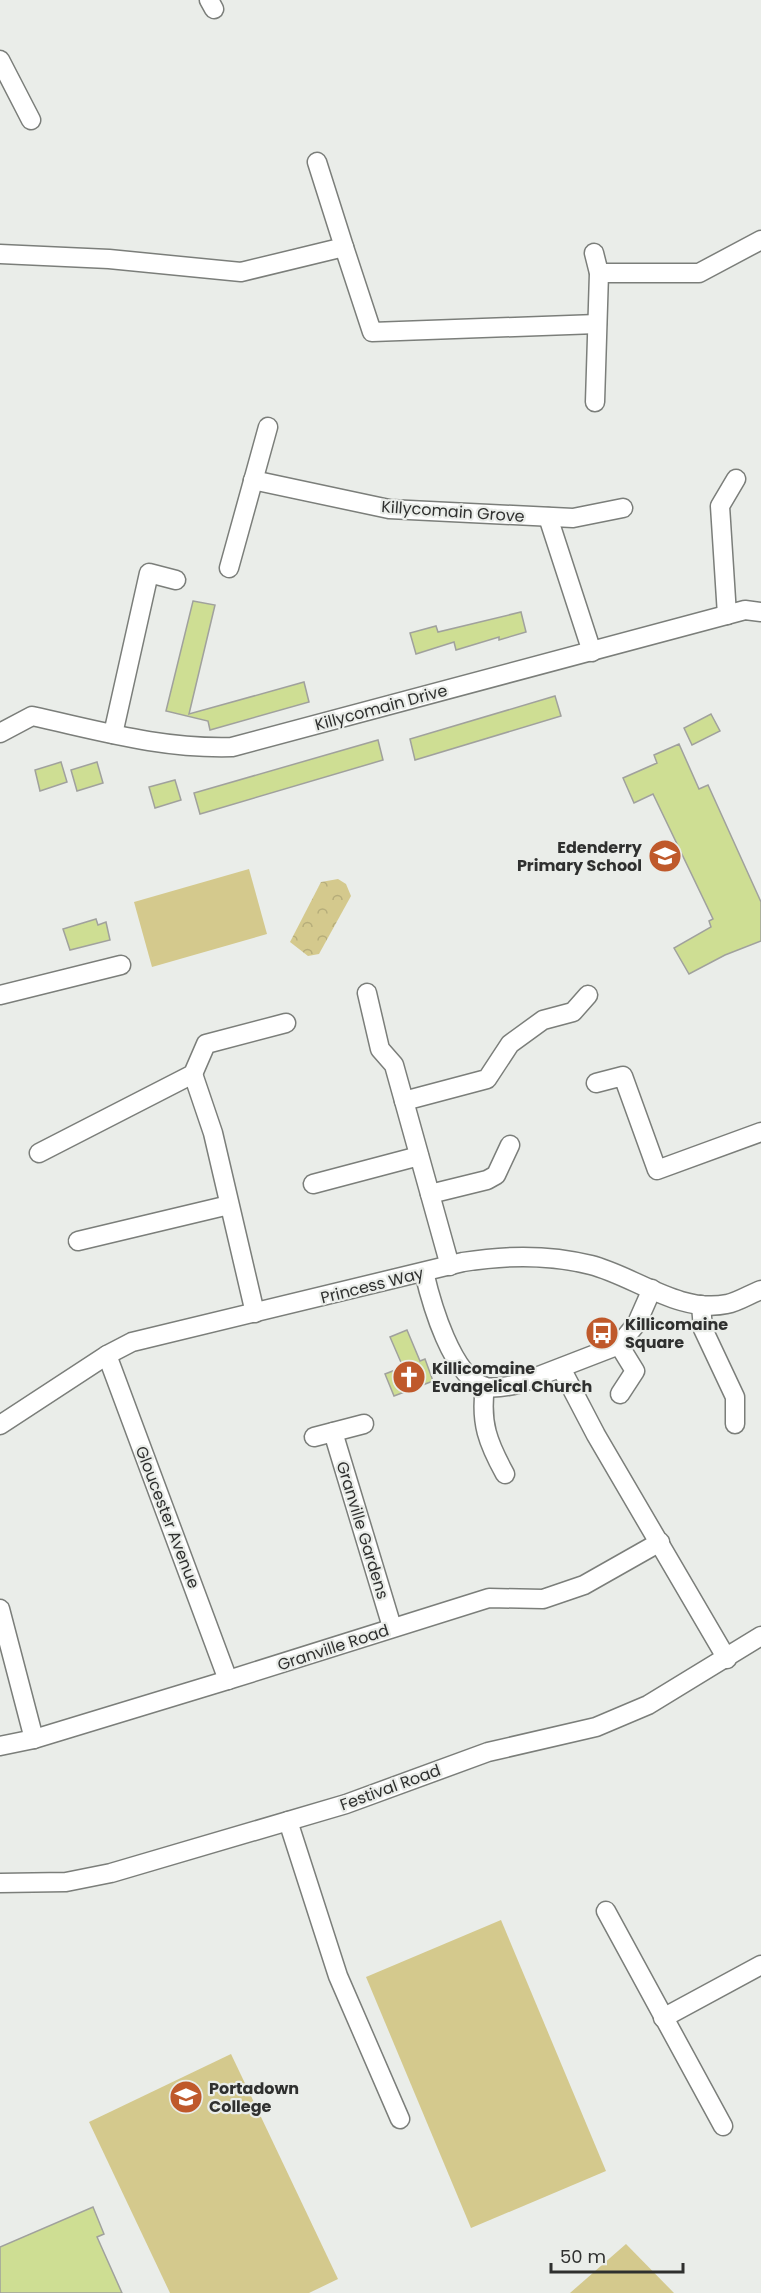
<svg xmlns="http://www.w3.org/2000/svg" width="761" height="2293" font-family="Poppins,sans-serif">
<defs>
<pattern id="park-crowns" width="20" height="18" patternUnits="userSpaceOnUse" patternTransform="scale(1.5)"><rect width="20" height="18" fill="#d4c98d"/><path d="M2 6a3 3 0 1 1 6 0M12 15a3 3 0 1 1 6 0" fill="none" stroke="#b6ad7a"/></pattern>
</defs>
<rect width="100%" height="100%" fill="#eaede9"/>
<polygon fill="url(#park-crowns)" points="338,879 346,884 351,896 319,954 308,956 290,942 321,882"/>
<g fill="#d4c98d">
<polygon points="249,869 267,934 152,967 134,902"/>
<polygon points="501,1920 606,2171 471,2228 366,1977"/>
<polygon points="231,2054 338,2279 309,2293 170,2293 89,2122"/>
<polygon points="626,2244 674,2293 570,2293"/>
</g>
<g fill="#cede93" stroke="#a0a19d" stroke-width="1.5">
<polygon points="193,601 215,605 189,714 304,682 309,702 210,730 208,721 166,711"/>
<polygon points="521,612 526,632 499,640 499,637 456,650 454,642 416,654 410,633 436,626 438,632"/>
<polygon points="555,696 561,716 415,760 410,739"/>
<polygon points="711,714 720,731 692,745 684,728"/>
<polygon points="378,740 383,760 200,814 194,793"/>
<polygon points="679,744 699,789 708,785 761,902 761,941 725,955 689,974 674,948 711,927 709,921 713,919 653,794 634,803 623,778 657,763 654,755"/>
<polygon points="61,762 67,782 40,791 35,770"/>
<polygon points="97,762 103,783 77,791 71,770"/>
<polygon points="175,780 181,800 155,808 149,787"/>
<polygon points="96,919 98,925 106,922 110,940 70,950 63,929"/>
<polygon points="407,1330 420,1361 425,1359 433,1381 394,1396 385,1374 403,1367 390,1337"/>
<polygon points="93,2207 104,2234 97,2237 122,2293 0,2293 0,2247"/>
</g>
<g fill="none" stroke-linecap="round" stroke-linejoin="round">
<defs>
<g id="minor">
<polyline points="209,0 214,9"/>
<polyline points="0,60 31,120"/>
<polyline points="344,247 372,332 597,324"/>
<polyline points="594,253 599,273 595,402"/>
<polyline points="0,254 109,259 241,272 344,247 317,162"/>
<polyline points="599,273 699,273 761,240"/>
<polyline points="253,480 389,509 573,518 623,508"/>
<polyline points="548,517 592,652"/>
<polyline points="229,568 268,427"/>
<polyline points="727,615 720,506 736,479"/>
<path d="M0,733L32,716C101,731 161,749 232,747L745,610L761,612"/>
<polyline points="113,734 149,573 176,580"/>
<polyline points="367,993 380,1049 394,1065 450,1266"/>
<polyline points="0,995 121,965"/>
<polyline points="193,1074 213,1133 255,1313"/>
<polyline points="596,1083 623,1076 657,1170 761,1132"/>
<polyline points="404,1101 487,1079 510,1044 543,1020 573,1012 588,995"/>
<polyline points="39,1153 193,1074 206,1044 286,1023"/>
<polyline points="313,1184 419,1156"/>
<polyline points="430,1194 487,1180 496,1175 510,1145"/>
<polyline points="78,1241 229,1205"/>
<path d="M424,1272C431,1302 452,1378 486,1387C497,1389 508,1386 518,1384L619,1345L637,1323L652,1289"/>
<polyline points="701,1305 703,1329 735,1397 735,1424"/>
<polyline points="619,1345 635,1371 620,1394"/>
<polyline points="107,1355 228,1680"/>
<polyline points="561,1368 596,1435 727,1659"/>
<path d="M485,1387C480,1423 488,1443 505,1474"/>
<path d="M0,1425L107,1355L132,1342L463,1262C506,1255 548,1254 591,1265C634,1276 680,1314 727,1304C738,1302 750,1294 761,1290"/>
<polyline points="333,1432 392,1627"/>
<polyline points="314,1437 364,1424"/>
<polyline points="0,1609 34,1739"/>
<polyline points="0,1746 34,1739 228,1680 489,1598 543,1599 584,1585 660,1542"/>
<polyline points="288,1821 338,1976 400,2119"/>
<polyline points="0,1883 66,1882 111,1873 346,1804 488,1752 596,1727 648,1705 761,1636"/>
<polyline points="606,1911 723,2126"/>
<polyline points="663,2018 761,1965"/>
</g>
</defs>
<use href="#minor" stroke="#7b7e7a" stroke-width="21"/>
<use href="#minor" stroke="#fff" stroke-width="18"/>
</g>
<defs>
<symbol id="school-disc" viewBox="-11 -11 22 22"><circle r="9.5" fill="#bf592b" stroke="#eaede9"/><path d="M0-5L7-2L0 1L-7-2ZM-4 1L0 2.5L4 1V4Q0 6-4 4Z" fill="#fff"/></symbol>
<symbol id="bus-disc" viewBox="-11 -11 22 22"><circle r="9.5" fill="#bf592b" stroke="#eaede9"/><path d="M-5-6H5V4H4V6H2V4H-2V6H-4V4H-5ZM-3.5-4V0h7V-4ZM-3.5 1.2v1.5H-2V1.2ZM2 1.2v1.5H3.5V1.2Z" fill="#fff"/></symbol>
<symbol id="church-disc" viewBox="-11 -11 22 22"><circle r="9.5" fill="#bf592b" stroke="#eaede9"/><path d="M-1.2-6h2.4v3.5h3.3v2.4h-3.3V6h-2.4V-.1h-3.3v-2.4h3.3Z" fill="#fff"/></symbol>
</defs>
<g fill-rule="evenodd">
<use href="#school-disc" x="646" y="837" width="38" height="38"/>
<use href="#bus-disc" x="583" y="1314" width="38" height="38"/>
<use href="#church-disc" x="390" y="1358" width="38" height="38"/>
<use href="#school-disc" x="167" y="2078" width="38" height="38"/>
</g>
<g text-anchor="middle" stroke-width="4.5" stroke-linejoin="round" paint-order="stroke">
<g font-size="16" fill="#2f302f" stroke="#eaede9">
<text transform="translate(453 511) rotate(4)" y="6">Killycomain Grove</text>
<text transform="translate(381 707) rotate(-15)" y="6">Killycomain Drive</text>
<text transform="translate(372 1285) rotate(-14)" y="6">Princess Way</text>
<text transform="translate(168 1517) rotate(69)" y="6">Gloucester Avenue</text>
<text transform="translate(363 1530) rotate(73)" y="6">Granville Gardens</text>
<text transform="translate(333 1647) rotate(-18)" y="6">Granville Road</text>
<text transform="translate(390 1787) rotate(-20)" y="6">Festival Road</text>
</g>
<g font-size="16" font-weight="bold" fill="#2f302f" stroke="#eaede9" text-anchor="start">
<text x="642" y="853" text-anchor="end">Edenderry<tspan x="642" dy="18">Primary School</tspan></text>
<text x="625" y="1330">Killicomaine<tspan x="625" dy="18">Square</tspan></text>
<text x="432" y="1374">Killicomaine<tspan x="432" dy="18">Evangelical Church</tspan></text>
<text x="209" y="2094">Portadown<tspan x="209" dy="18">College</tspan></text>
</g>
</g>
<path d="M551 2263v9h132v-9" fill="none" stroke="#2f302f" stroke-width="3"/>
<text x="560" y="2263" font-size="18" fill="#2f302f" stroke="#eaede9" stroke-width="4.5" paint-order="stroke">50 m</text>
</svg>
